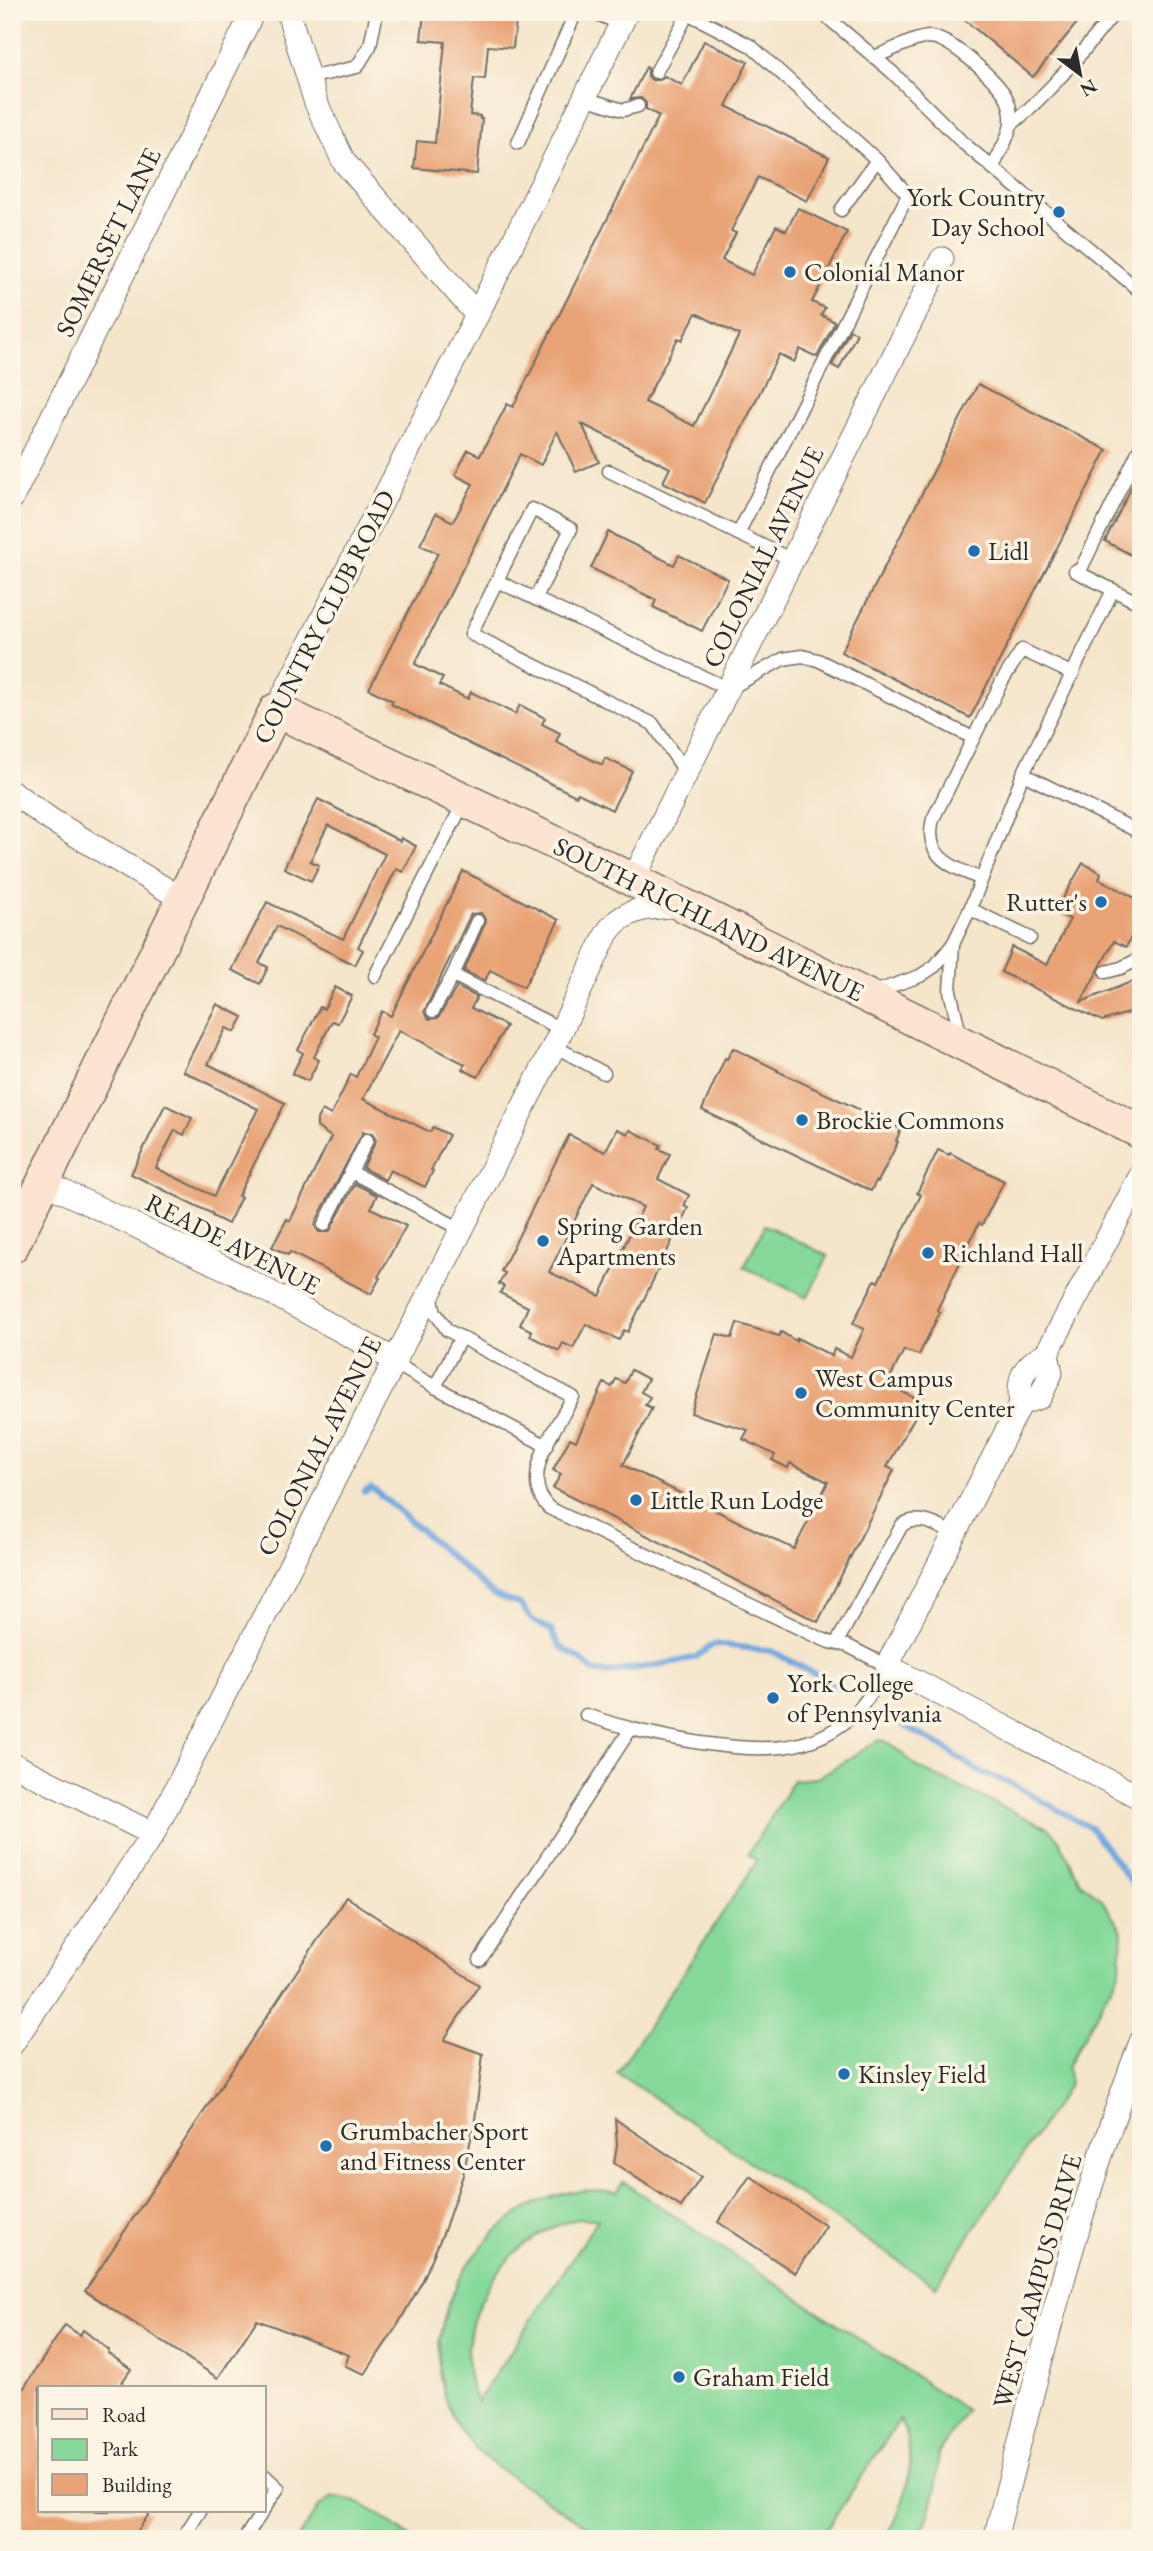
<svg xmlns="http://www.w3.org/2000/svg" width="1153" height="2551" font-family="'EB Garamond',serif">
<rect width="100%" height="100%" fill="#fcf5e5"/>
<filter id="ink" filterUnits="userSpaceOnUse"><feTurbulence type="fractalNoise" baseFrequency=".0143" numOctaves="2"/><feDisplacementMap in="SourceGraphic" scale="14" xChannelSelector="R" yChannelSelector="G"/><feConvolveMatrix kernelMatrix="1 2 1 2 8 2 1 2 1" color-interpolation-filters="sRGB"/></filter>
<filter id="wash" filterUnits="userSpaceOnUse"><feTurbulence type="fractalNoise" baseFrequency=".00686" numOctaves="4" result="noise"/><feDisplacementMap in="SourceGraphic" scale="28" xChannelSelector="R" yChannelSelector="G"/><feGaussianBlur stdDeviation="1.57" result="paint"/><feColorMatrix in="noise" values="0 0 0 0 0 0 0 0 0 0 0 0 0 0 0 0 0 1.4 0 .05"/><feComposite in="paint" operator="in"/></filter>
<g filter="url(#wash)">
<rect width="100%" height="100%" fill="#f5e5cb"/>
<g fill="#86d99b" stroke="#588263" stroke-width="2" fill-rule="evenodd">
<polygon points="765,1225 828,1256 807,1298 744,1267"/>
<polygon points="879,1740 887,1742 921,1769 1048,1828 1059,1840 1081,1883 1100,1897 1122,1931 1120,1971 1067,2067 1070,2083 936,2286 617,2073 757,1861 748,1854 794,1780 817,1778"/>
<path d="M623,2182L966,2410L938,2453L936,2488L928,2518L918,2539H885C907,2503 919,2459 900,2419L820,2539H605L495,2466C468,2445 447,2417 441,2383C426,2306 484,2216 558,2195C578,2189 597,2190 617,2192ZM578,2219H598L477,2402C444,2329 502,2235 578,2219Z"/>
<path d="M333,2497C362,2497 390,2524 413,2539H297L319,2507Z"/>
</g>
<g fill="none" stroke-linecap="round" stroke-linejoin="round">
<g stroke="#71a7df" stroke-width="6">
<polyline points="364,1492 371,1488 376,1491 494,1595 521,1605 532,1620 551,1630 559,1646 580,1659 593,1671 606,1673 675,1662 696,1657 714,1644 772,1651 837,1686"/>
<polyline points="896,1721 946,1749 978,1771 1012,1784 1092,1829 1141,1896"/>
</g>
</g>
<g id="blocks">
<g fill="#e9a376" fill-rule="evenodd">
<polygon points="424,12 454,12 453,15 516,21 513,48 488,46 485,79 474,78 470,115 480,116 480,119 482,119 477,174 414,168 417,141 435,143 445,42 421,40"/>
<polygon points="955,12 1086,12 1033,77"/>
<path d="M704,41L748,62L726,106L829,157L807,201L758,177L731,231L736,233L722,260L752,275L776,226L786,231L798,208L847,232L812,302L825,308L821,315L835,322L817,357L800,349L794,362L779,354L705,503L663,482L670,468L582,424L599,462L576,472L557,431L541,465L520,454L415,664L443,678L439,685L468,699L471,692L515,714L520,705L545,718L542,724L560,733L556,742L602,765L605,758L632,771L612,810L578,793L576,796L494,756L391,704L393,701L369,689L438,553L420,545L436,513L453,522L473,484L455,475L468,450L480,456L507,404L513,407L659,116L646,109V103L641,98L630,99L646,67L648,68V76L652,80H660L664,76L682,85ZM696,313L739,335L694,426L645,402L678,338L682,340Z"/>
<polygon points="850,330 857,333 839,369 832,365"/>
<polygon points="978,384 1107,450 970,718 841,652"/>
<polygon points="1141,468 1141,560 1105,541"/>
<polygon points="608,532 674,565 679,555 728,579 702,631 653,607 656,600 591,568"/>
<polygon points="318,799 400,841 401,838 416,846 403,872 396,869 358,947 363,950 355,965 277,926 259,963 268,967 260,984 232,970 267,902 343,939 385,854 328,825 310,861 319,865 311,881 284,868"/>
<polygon points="1083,863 1101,873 1099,879 1141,901 1141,918 1126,947 1114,941 1081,1002 1141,978 1141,1009 1102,1021 1001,972 1012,947 1047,965 1070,919 1055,912"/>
<polygon points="463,871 559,920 524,987 490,970 485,981 464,971 486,921 481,913 471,914 424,1012 429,1019 438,1018 457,987 477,997 471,1008 506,1026 478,1077 462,1069 465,1064 399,1030 363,1099 430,1132 433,1127 449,1135 431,1170 433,1171 425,1187 390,1170 385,1180 363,1168 376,1140 372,1133 363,1132 316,1221 315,1226 319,1232 329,1232 355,1184 377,1195 371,1208 406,1226 378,1277 380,1278 371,1294 290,1252 288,1255 272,1247 287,1219 290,1221 331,1137 317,1127 317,1119 322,1110 331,1115 351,1074 356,1077 375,1037 370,1034 382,1011 391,1016"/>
<polygon points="335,987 352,996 338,1023 332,1021 314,1057 319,1060 308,1081 292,1074 303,1053 298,1050 320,1007 324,1009"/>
<polygon points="217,1004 243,1017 235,1032 226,1028 208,1064 285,1103 238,1196 241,1197 228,1224 212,1216 213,1214 131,1174 165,1105 192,1118 184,1135 175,1130 156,1168 214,1196 258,1109 183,1071"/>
<polygon points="733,1048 778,1070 777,1071 901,1129 896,1141 898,1142 878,1182 876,1181 871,1191 702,1110 725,1058 727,1059"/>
<path d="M617,1129L628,1134L630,1130L661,1145L659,1149L670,1154L658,1179L689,1195L684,1206L688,1208L628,1332L624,1330L619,1340L586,1324L573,1348L563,1343L559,1351L530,1336L532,1331L520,1325L528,1307L500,1293L504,1286L499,1284L505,1273L501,1271L569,1135L605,1152ZM593,1183L643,1207L600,1296L549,1272Z"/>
<polygon points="938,1150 949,1155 950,1153 1004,1181 982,1225 979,1223 937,1310 940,1312 919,1355 904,1350 887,1384 923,1402 887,1467 894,1470 818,1622 553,1488 561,1474 553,1470 570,1438 576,1441 604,1383 612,1387 616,1379 625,1383 631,1370 648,1379 641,1392 650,1397 645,1405 652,1408 623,1465 794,1549 828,1482 790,1463 788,1468 772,1460 775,1455 743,1439 748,1430 691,1413 717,1334 732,1338 737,1323 779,1336 781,1332 796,1341 797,1338 832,1356 834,1349 851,1357 864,1329 853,1323 875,1280 878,1282 921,1195 917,1193"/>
<polygon points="346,1897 479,1985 444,2040 483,2054 475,2120 463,2175 444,2231 423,2280 397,2326 365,2374 345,2366 349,2355 257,2320 218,2378 85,2291"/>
<polygon points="615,2119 701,2177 681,2207 614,2163 617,2145"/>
<polygon points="750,2176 826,2226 795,2273 718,2222"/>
<polygon points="65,2325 80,2335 83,2330 109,2350 108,2353 131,2369 118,2388 40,2388 40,2511 151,2511 132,2539 12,2539 12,2406"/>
</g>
</g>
</g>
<g filter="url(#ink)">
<use href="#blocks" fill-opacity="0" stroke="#726c63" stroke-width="2"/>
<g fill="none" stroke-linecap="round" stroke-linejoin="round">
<defs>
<g id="service">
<polyline points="593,12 621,24"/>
<polyline points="685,12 751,46 877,160 908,195 738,534"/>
<polyline points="821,12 892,72 962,142 1141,292"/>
<path d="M874,57C889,52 915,37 930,37C950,38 991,76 1003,92C1009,100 1012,113 1011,123C1010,137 998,154 993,168"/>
<polyline points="656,72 688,14"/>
<polyline points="308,78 357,67 370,46 377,12"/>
<polyline points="584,98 623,110 638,106"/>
<path d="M1011,125C1051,91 1083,52 1115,12"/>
<polyline points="518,143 576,12"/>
<polyline points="841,210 877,160"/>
<polyline points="609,471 792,560"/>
<polyline points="1075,571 1141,604"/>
<polyline points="1079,573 1141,446"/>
<polyline points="497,581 729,689 783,659 802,656 818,660 973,738"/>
<polyline points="535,599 571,529 532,509 471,634 653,724 686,773"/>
<polyline points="1023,774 1141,833"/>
<path d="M981,879C951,866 923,857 933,819L1002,681L1022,650L1073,674"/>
<polyline points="970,909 1030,938"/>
<polyline points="477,921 453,975 561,1029"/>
<polyline points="953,944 950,991 961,1038"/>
<polyline points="1106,972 1121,968 1141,958"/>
<polyline points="375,976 465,800"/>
<polyline points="874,992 920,976 935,966 953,944 970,909 1023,774 1113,590"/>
<polyline points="433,1011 453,975"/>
<polyline points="554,1046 604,1073"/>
<polyline points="351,1172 461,1229"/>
<polyline points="324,1225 367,1140"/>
<path d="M430,1292L435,1312L447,1330L573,1397C557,1427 517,1477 549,1508L811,1634L829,1642L848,1646L887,1666C878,1681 870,1698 857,1711C815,1756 755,1751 701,1743C659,1736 626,1729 586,1715"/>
<polyline points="461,1337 435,1387 547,1446"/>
<polyline points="395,1360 406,1370 435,1387"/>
<path d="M837,1642L902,1525C920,1514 939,1526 955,1535"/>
<polyline points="480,1960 630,1730"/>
<polyline points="264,2475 278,2488 264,2509"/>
<polyline points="182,2539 200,2511"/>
<polyline points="244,2539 263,2511"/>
</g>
<g id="minor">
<polyline points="288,12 316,103 344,162 477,315"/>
<polyline points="12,498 253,12"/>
<polyline points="276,710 477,315 627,12"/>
<polyline points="12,792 51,820 182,899"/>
<polyline points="633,880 942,259"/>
<path d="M1141,1175L1047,1353C1024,1365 1017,1377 1021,1403L887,1666L1141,1798"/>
<polyline points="43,1182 231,1271 395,1360"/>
<polyline points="1021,1403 1040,1397 1051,1373 1047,1353"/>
<polyline points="12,1764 153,1834"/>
<path d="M12,2044L153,1834L430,1292L554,1046L607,933C624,907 652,907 680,906"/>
<path d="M995,2539C1037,2371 1079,2204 1141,2042"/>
</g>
<polyline id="secondary" points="12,1246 276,710 633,880 1141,1132"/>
</defs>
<use href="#service" stroke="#726c63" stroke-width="15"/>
<use href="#minor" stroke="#726c63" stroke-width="25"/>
<use href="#secondary" stroke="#726c63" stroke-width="36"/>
<use href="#service" stroke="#fff" stroke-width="12"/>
<use href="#minor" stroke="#fff" stroke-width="23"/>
<use href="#secondary" stroke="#fde4d1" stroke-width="33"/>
</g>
</g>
<g fill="#1f6fb2" stroke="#fcf5e5" stroke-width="2.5">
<circle cx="1059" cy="212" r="7"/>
<circle cx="790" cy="272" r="7"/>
<circle cx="974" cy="551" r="7"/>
<circle cx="1101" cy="902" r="7"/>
<circle cx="802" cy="1120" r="7"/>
<circle cx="543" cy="1241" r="7"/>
<circle cx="928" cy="1253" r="7"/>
<circle cx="801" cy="1393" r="7"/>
<circle cx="636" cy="1500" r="7"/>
<circle cx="773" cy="1698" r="7"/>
<circle cx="844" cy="2074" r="7"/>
<circle cx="326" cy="2146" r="7"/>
<circle cx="679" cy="2377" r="7"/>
</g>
<g text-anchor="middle" stroke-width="7" stroke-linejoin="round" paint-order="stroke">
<g font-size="26" fill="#2b2b2b" stroke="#fcf5e5" text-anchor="start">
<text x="1045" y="206" text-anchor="end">York Country<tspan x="1045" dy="30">Day School</tspan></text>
<text x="804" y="281">Colonial Manor</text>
<text x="988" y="560">Lidl</text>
<text x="1087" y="911" text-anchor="end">Rutter's</text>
<text x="816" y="1129">Brockie Commons</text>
<text x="557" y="1235">Spring Garden<tspan x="557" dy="30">Apartments</tspan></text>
<text x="942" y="1262">Richland Hall</text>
<text x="815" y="1387">West Campus<tspan x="815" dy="30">Community Center</tspan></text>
<text x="650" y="1509">Little Run Lodge</text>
<text x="787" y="1692">York College<tspan x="787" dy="30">of Pennsylvania</tspan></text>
<text x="858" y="2083">Kinsley Field</text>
<text x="340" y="2140">Grumbacher Sport<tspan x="340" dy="30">and Fitness Center</tspan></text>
<text x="693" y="2386">Graham Field</text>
</g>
<g font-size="26" fill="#2b2b2b" stroke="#fcf5e5">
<text transform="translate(108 242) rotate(-64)" y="9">SOMERSET LANE</text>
<text transform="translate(763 557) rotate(-64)" y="9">COLONIAL AVENUE</text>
<text transform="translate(324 617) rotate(-63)" y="9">COUNTRY CLUB ROAD</text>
<text transform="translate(709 919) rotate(26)" y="9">SOUTH RICHLAND AVENUE</text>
<text transform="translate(233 1244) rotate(27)" y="9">READE AVENUE</text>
<text transform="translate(319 1446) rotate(-63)" y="9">COLONIAL AVENUE</text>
<text transform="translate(1037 2281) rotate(-74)" y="9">WEST CAMPUS DRIVE</text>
</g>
</g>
<rect width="1153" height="2551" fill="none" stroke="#fcf5e5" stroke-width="42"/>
<rect x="38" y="2386" width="228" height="126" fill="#fcf5e5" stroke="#a8a49b" stroke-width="2"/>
<rect x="52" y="2409" width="35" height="10" fill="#fde4d1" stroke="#a8a49b" stroke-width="2"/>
<text x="102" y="2422" font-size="21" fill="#2b2b2b">Road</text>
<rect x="52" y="2439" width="35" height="21" fill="#86d99b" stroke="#a8a49b" stroke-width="2"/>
<text x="102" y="2456" font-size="21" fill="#2b2b2b">Park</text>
<rect x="52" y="2474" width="35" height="21" fill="#e9a376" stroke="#a8a49b" stroke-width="2"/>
<text x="102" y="2492" font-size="21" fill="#2b2b2b">Building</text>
<g transform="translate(1080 74) rotate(148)" stroke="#fcf5e5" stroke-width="5" paint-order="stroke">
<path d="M0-5L12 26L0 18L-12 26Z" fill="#2b2b2b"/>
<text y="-10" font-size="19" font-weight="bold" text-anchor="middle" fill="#2b2b2b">N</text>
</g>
</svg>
